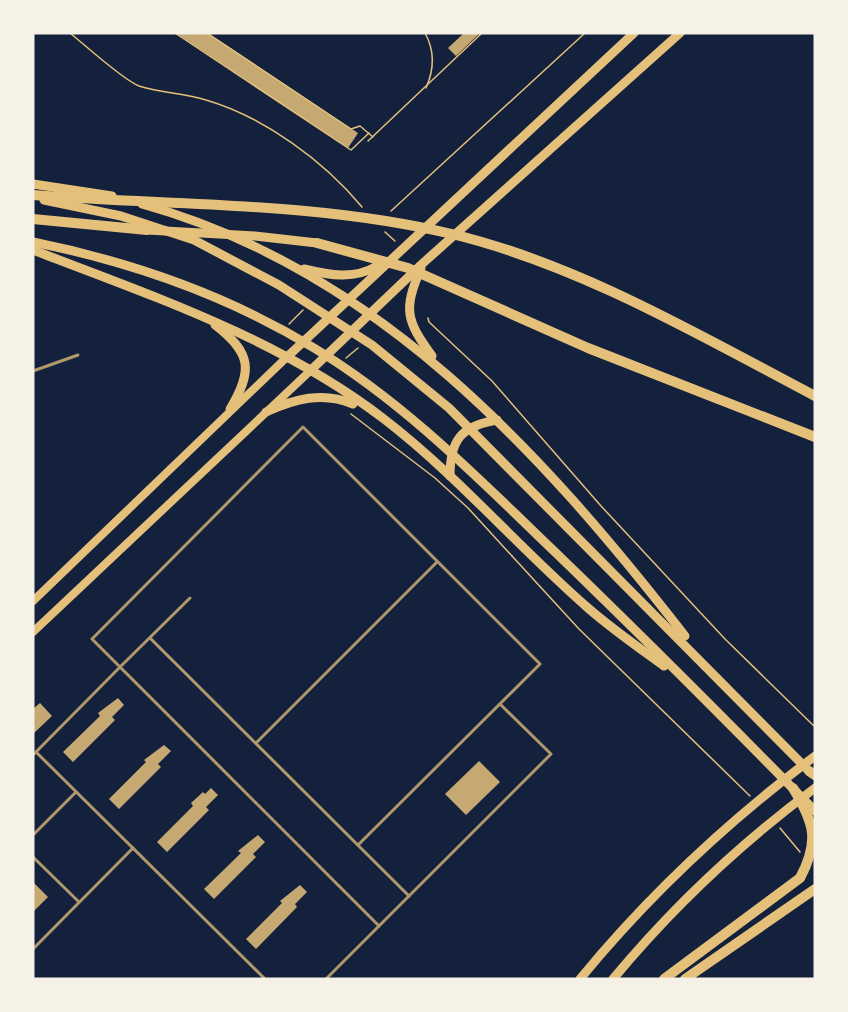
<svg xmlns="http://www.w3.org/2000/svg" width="848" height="1012" font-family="Overpass,sans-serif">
<rect width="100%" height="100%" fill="#14213d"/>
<g fill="#c6a872">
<polygon points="176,33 208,33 358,133 348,148"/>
<polygon points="464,33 480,33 456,56 448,48"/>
<polygon points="118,698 124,705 112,717 115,720 73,762 63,752 100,716 98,713"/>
<polygon points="40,703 52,716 33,734 33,709"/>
<polygon points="164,745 171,751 158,764 161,767 119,809 109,799 146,762 144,760"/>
<polygon points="479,761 500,782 466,815 445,794"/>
<polygon points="211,788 218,795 206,807 209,810 167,852 157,842 193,806 191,803 203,792 205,794"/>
<polygon points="258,835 265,842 253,854 256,857 214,899 204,889 241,853 238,851"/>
<polygon points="33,882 48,897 33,912"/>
<polygon points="300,885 307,892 295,904 297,907 256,949 246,939 282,903 280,901"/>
</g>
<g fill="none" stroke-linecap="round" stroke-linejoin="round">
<g stroke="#e5c07b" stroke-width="1.5">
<path d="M70,33C85,45 123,80 139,86C160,93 184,93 206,100C264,117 324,161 362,207"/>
<polyline points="175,33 351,150 369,133"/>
<polyline points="207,33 351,129 360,126 373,137"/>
<path d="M425,33C435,51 434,70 426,88"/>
<polyline points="368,141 482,33"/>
<polyline points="391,211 585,33"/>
<polyline points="385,232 395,241"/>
<polyline points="428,318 429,322 492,381 601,506 725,639 815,727"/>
<polyline points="289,324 303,310"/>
<polyline points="346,358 358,348"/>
<polyline points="351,414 435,478 468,508 579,629 750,796"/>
<polyline points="780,828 800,852"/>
</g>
<g stroke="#b1986c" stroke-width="3">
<polyline points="33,371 78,355"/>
<polyline points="190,598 120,667 92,639 303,427 540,664 358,845"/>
<polyline points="150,638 409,896"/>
<polyline points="256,743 437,562"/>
<polyline points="36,752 265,979"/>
<polyline points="33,755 120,667 379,926"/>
<polyline points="33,835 76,792"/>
<polyline points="33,857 79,902"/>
<polyline points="33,949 133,848"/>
<polyline points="326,979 551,754 500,704"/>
</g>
<g stroke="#e5c07b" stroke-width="8">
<polyline points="33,601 287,357"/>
<polyline points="33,632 310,371"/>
</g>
<g stroke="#e5c07b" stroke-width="9">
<polyline points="33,184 112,196"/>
<polyline points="44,200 121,216 194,240 279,285 372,345 449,408 807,769"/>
<path d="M142,204C376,269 541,451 685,636"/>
<path d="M33,242C132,262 227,295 314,348C405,403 479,479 555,552C643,637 729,723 815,811"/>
<path d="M33,250C155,297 280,339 384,419C458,476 518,547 588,608C612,629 638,647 664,666"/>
<path d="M421,268C403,310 406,320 432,356"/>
<path d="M304,269C329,275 354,280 377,266"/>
<path d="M215,325C252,353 253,371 230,409"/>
<polyline points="287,357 634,33"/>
<polyline points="310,371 422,264 680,33"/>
<path d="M266,412C294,399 323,391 353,404"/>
<path d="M450,476C450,440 461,426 497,420"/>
</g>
<g stroke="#e5c07b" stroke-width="9">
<polyline points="147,230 255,236 317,243"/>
<path d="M580,979C649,895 727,822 815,756"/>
<path d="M613,979C672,908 741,843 815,788"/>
</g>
<g stroke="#e5c07b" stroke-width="10">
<path d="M33,195C173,206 314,201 452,234C580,265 699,335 815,396"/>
<polyline points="33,219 147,230"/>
<polyline points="317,243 408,268 588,348 815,437"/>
<polyline points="809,771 815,775"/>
<path d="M664,979L800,878C820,841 814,822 793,788"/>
<polyline points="685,979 815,889"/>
</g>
</g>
<rect width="848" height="1012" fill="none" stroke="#f6f1e7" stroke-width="69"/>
</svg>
